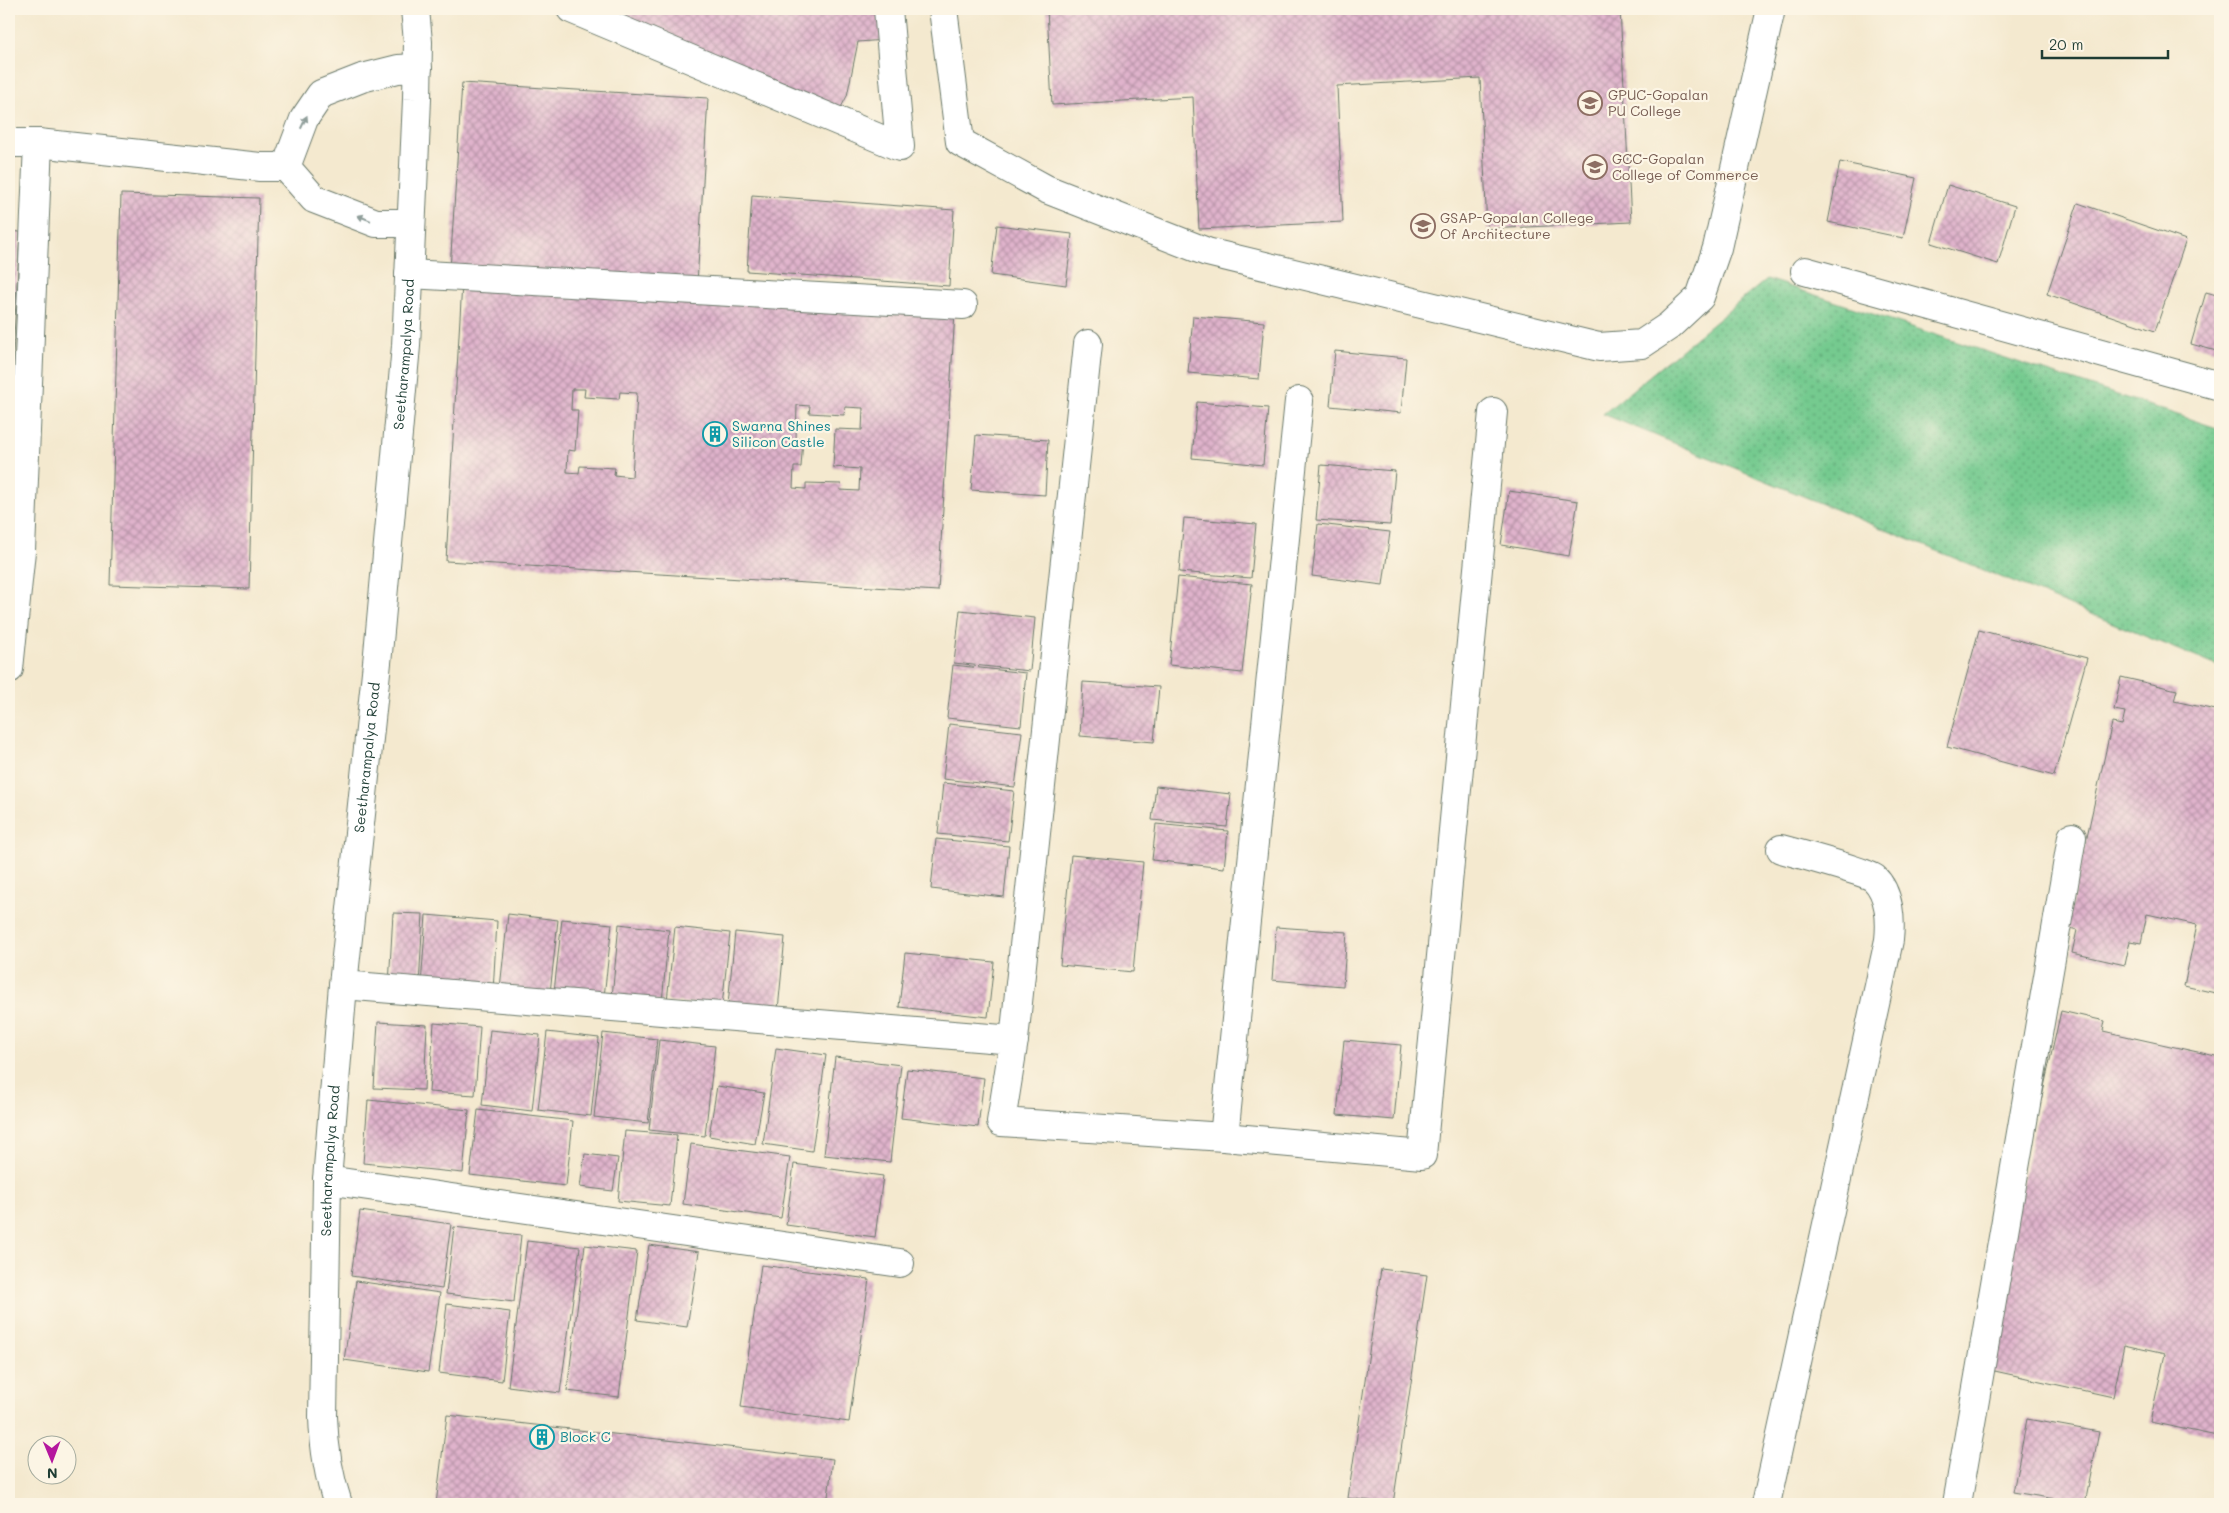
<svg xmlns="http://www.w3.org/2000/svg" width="2229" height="1513" font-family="Mali,sans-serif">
<defs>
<pattern id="grass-dots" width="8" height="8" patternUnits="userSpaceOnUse" patternTransform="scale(1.25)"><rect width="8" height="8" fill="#74ca8f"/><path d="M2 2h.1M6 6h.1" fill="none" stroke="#5fa576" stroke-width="1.8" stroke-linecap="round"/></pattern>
<pattern id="building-cross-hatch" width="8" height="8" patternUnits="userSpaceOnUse" patternTransform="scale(1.25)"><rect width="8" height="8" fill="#e0b3cc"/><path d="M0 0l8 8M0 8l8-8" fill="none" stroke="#b593a6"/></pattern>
</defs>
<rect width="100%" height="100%" fill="#fcf5e5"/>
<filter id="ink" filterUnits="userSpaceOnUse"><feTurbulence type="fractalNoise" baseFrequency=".02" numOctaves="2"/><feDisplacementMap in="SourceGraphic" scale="10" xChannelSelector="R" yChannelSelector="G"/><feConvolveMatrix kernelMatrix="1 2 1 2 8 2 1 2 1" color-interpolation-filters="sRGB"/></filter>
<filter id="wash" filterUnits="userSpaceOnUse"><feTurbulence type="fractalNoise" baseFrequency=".0096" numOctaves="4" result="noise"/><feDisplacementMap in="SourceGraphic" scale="20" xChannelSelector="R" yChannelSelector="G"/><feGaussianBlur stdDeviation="1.12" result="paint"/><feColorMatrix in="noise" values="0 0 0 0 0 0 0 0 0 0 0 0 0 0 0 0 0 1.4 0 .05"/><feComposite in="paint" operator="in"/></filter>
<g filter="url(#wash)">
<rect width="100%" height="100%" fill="#f4e9cf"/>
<polygon fill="url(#grass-dots)" stroke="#4a8462" points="1767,279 2220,429 2220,667 1603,414"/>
<g id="blocks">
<g fill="url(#building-cross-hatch)" fill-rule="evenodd">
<polygon points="601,9 883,9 885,40 858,42 847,96 837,115"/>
<polygon points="1047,9 1620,9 1631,222 1487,229 1480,78 1337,86 1343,222 1199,229 1193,97 1052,105"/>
<polygon points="462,83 708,98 697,284 450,270"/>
<polygon points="1840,162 1916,178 1903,238 1828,222"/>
<polygon points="1948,185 2015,206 1998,264 1931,243"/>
<polygon points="121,194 259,198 249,589 110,585"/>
<polygon points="752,195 954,210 949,286 747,271"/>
<polygon points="2078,203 2186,240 2155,331 2047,294"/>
<polygon points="997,225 1072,234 1066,285 991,275"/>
<polygon points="9,231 20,232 10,406 9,406"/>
<path d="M462,283L955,312L938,591L446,561ZM572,389H585L584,397L619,399L620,392L637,393L632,477L614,475L615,468L580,466L579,473L567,472L568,450L575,451L578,410H571ZM797,405L810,406L809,413L844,415L845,407L863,408L862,430L835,429L833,467L860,469L859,491L840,490L841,484L806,483V489L793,488L794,467H801L803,439H796Z"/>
<polygon points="2206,292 2220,296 2220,352 2191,344"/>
<polygon points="1193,316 1264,322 1259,379 1188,373"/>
<polygon points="1335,351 1406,358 1401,413 1330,406"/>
<polygon points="1197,402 1268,408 1263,465 1192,458"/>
<polygon points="976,435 1048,440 1045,495 971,490"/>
<polygon points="1321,465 1395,471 1390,525 1316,520"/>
<polygon points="1509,491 1578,501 1569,556 1501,545"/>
<polygon points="1184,518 1256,524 1251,578 1179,572"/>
<polygon points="1318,524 1390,532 1383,585 1312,576"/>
<polygon points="1178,577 1252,584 1242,673 1169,665"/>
<polygon points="960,610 1035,618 1030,671 954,663"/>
<polygon points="1979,630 2087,658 2054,776 1947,747"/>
<polygon points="953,665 1026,673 1021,726 947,718"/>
<polygon points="2121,677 2177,690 2174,701 2220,711 2220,994 2184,986 2197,925 2147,914 2141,943 2130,941 2125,965 2072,953 2077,930 2067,927 2112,723 2122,725 2125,712 2114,710"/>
<polygon points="1083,682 1159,687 1154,742 1080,736"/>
<polygon points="949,724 1022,732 1015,787 943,779"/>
<polygon points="943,783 1014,791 1008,841 938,834"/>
<polygon points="1156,786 1231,794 1227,827 1152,820"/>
<polygon points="1156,824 1228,831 1224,868 1152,860"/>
<polygon points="936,839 1009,846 1004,897 931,889"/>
<polygon points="1071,855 1143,862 1133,972 1060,965"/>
<polygon points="393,913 423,914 419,986 389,985"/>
<polygon points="508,914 558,920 550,993 500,988"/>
<polygon points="426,915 497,921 493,992 421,986"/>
<polygon points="562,919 612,924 604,997 554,992"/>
<polygon points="619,924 669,930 662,1002 612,997"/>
<polygon points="675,927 730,933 722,1006 667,1001"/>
<polygon points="1276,927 1347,932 1343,986 1272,980"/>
<polygon points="735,932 785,937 778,1010 728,1005"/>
<polygon points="905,953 994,962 988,1017 899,1007"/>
<polygon points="2061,1011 2105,1021 2103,1031 2220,1057 2220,1420 2217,1436 2150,1422 2165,1354 2124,1345 2113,1397 1981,1368"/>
<polygon points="378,1022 427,1025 424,1090 374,1088"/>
<polygon points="434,1023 480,1027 475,1095 429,1092"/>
<polygon points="490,1030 540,1035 532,1111 482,1105"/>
<polygon points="547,1032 599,1038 591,1116 538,1110"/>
<polygon points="603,1033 657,1039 648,1123 594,1117"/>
<polygon points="659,1040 715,1046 705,1136 649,1130"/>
<polygon points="1344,1040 1401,1045 1394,1120 1337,1115"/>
<polygon points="776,1048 826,1055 812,1151 763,1144"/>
<polygon points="835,1057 901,1065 890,1162 824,1155"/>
<polygon points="907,1069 984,1078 978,1127 901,1118"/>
<polygon points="717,1086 764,1093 755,1144 709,1136"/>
<polygon points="368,1100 469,1110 463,1173 363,1163"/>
<polygon points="478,1110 573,1121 566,1186 470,1175"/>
<polygon points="625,1131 677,1135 670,1206 618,1201"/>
<polygon points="691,1144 790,1157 781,1218 683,1204"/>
<polygon points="585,1154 618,1158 613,1191 580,1187"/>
<polygon points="794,1164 883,1176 875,1237 786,1225"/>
<polygon points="360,1211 451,1224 442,1289 351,1276"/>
<polygon points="454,1227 521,1235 514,1302 446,1294"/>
<polygon points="527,1241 580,1247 560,1393 508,1386"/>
<polygon points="585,1245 637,1251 619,1397 567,1391"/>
<polygon points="649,1245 699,1252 687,1327 637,1320"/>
<polygon points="761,1265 869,1279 849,1422 741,1407"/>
<polygon points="1381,1269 1427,1275 1393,1504 1348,1498"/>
<polygon points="356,1281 440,1293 428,1372 344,1360"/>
<polygon points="447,1304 510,1312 502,1381 439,1373"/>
<polygon points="447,1415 833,1459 827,1504 436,1504"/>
<polygon points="2027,1419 2099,1432 2085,1504 2013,1492"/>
<polygon points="2108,1499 2126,1504 2106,1504"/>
</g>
</g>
</g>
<g filter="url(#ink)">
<use href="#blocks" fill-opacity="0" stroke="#6a796a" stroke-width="1"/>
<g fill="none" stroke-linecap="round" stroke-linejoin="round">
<defs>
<g id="minor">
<polyline points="571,9 900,147 888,9"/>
<polyline points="943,9 960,142 1046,189 1207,252 1599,347 1642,344 1669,326 1700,297 1717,248 1771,9"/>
<polyline points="9,143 38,143 260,167 286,167 314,199 376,223 411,223"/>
<polyline points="286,167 304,119 321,94 362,78 398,69 418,68"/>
<polyline points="1805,271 2220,386"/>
<polyline points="409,274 963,305"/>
<polyline points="9,669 21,551 38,143"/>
<polyline points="343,985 1014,1040 1001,1122 1224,1137 1422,1155 1493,412"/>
<polyline points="1014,1040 1088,344"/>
<polyline points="1224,1137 1299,401"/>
<polyline points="327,1180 900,1263"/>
<path id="s1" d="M338,1504C328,1475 324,1448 323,1417L327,1180L343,985L378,653L406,346L417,99L418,42L415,9"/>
<path d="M1766,1504L1889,940C1891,921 1890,893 1874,878C1866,872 1796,853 1781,849"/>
<polyline points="1957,1504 2072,837"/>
</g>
</defs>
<use href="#minor" stroke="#6a796a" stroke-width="30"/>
<use href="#minor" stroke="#fff" stroke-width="28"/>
</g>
<defs><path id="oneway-solid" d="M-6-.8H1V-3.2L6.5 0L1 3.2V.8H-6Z" transform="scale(1.25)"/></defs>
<g fill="#8f9e9a">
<use href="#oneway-solid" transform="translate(304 122) rotate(-65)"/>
<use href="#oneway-solid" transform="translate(364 218) rotate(-158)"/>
</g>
</g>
<defs>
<symbol id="university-ring" viewBox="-11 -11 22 22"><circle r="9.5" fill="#fcf5e5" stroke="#8d6e63" stroke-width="1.5"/><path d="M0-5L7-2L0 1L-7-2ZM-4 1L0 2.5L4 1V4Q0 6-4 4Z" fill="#8d6e63"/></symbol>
<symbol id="building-ring" viewBox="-11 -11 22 22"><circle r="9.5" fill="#fcf5e5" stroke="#0f9aa8" stroke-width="1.5"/><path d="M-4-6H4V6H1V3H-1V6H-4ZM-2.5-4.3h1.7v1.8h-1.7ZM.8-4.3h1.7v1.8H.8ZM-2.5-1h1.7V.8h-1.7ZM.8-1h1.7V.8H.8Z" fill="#0f9aa8"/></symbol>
</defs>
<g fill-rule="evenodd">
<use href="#university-ring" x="1576" y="89" width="28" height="28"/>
<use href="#university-ring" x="1581" y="153" width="28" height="28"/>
<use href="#university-ring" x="1409" y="212" width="28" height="28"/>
<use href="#building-ring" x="701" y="420" width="28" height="28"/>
<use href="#building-ring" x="528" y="1423" width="28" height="28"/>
</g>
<g text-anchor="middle" stroke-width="4.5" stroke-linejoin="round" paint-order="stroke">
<g font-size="14" fill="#785e54" stroke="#fcf5e5" text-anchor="start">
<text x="1608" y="100">GPUC-Gopalan<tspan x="1608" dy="16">PU College</tspan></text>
<text x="1612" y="164">GCC-Gopalan<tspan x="1612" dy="16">College of Commerce</tspan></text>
<text x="1440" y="223">GSAP-Gopalan College<tspan x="1440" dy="16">Of Architecture</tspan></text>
</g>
<g font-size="14" fill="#1f3d34" stroke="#fcf5e5">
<text dy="5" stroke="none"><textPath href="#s1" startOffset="1155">Seetharampalya Road</textPath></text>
<text dy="5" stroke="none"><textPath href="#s1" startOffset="750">Seetharampalya Road</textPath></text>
<text dy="5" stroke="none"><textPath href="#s1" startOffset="345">Seetharampalya Road</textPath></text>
</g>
<g font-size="14" fill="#0d838f" stroke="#fcf5e5" text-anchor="start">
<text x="732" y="431">Swarna Shines<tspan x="732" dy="16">Silicon Castle</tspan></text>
<text x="560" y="1442">Block C</text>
</g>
</g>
<rect width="2229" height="1513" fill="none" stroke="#fcf5e5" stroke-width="30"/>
<g transform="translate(52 1460) rotate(179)"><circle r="24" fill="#fcf5e5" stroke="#a4ab9e"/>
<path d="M0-4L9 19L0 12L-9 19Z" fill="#b5179e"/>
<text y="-8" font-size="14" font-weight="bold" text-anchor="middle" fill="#1f3d34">N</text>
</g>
<path d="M2042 50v8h126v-8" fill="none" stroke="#1f3d34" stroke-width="2.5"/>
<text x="2049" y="50" font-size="15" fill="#1f3d34" stroke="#fcf5e5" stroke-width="4" paint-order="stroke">20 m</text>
</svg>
